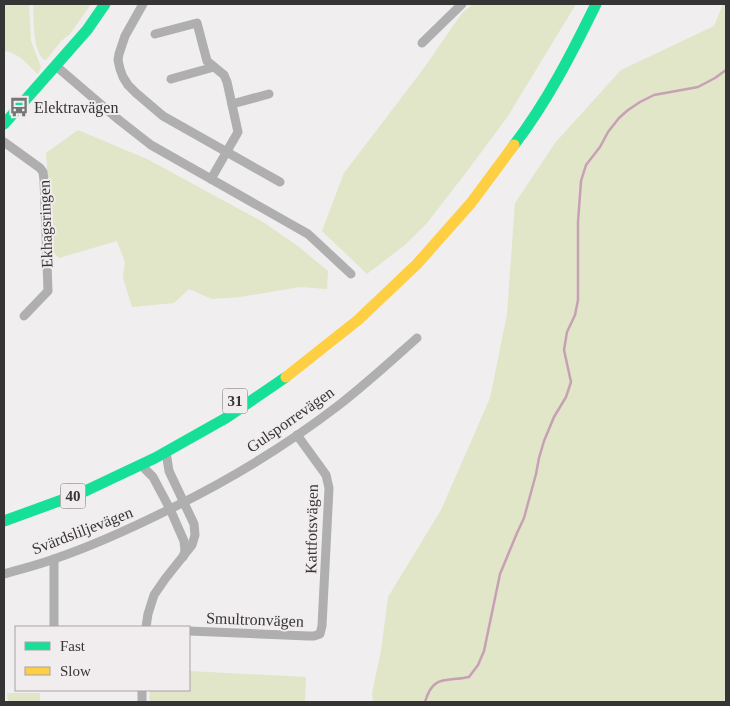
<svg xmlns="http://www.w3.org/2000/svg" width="730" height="706" font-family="'Times New Roman',serif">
<rect width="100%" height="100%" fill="#f0eeef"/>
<g fill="#e0e6c7">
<path d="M4,4H29L31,41L41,67L38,74C28,65 18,52 4,51Z"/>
<path d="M33,4H91L70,34L61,41L47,59L44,60C32,48 34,20 33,4Z"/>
<polygon points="473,4 576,4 508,116 465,174 427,223 406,244 367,274 322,231 344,173 424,68 462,13"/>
<polygon points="723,4 726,4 726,702 373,702 372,693 381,651 388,597 441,510 490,398 507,314 515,203 555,143 621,70 714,26"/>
<polygon points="78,130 149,160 263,222 299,247 328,271 327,289 300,287 240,297 212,299 189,289 174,303 132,307 123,278 125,262 117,241 59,258 51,250 48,183 46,153"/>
<polygon points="189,671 306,677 305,702 149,702 150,690 189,690"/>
<polygon points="7,693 40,693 40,702 8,702"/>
</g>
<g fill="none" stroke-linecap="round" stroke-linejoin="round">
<path stroke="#c8a0b6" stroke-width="2.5" d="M425,702C433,674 446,682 469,677L478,665L484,651L500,574L517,533L524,518L536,474L539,458L544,441L554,417L566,397L571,382L564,350L567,332L575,315L578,300V222L581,181L586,165L600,147L608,132L619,118L628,110L640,102L654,95L698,87L715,78L726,70"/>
<g stroke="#afafaf" stroke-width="9">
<polyline points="143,4 125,36 119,54 118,60 120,69 123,77 128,85 136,93 163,116 280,182"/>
<polyline points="155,34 197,23 207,61 224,75 227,82 238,132 211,179"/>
<polyline points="422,43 462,4"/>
<polyline points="56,66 119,120 151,145 308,234 351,274"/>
<polyline points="171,79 214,67"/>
<polyline points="232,104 269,94"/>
<polyline points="4,142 40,168 43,172 44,180 48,291 24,316"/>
<polyline points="141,465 153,477 170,509 184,541 185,551 183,557"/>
<polyline points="54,559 54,627"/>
<path d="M4,574C21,569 38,565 54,559C95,545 134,527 172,508C231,479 287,445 339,405C366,384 391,361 417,338"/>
<polyline points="146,627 148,614 154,595 165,579 192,545 195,535 194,524 169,471 166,452"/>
<polyline points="189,631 308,636 314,636 320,634 322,626 329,488 326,475 297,435"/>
<polyline points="142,702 142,690"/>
</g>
<g stroke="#16e098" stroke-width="11">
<polyline points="4,124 87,30 105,4"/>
<path d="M514,145C547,102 572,53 596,4"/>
<polyline points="4,521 81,493 155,458 226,418 286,377"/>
</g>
<polyline stroke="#ffcf43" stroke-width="11" points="286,377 358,320 417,264 471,203 514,145"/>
</g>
<defs>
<symbol id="bus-bare" viewBox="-9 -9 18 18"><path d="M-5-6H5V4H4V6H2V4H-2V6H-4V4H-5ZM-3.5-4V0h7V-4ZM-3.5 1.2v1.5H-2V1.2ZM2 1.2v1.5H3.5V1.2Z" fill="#777676" stroke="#f1edef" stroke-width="2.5" paint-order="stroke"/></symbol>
</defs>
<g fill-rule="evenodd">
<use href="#bus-bare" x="5" y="93" width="28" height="28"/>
</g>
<g text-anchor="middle" stroke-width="4" stroke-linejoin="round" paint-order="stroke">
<g fill="#f1edef" stroke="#6e6c6d" stroke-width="1">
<rect x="222.5" y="388.5" width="25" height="25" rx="4"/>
<rect x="60.5" y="483.5" width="25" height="25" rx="4"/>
</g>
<g font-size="15" font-weight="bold" fill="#363535">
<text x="235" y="406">31</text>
<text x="73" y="501">40</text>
</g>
<g font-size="16" fill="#363535" stroke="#f1edef" text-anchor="start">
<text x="34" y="113">Elektravägen</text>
</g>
<g font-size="16" fill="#363535" stroke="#f1edef">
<text transform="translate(45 224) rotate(-92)" y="6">Ekhagsringen</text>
<text transform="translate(290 419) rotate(-35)" y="6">Gulsporrevägen</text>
<text transform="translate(311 529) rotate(-89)" y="6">Kattfotsvägen</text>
<text transform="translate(82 530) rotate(-21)" y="6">Svärdsliljevägen</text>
<text transform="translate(255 619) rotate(2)" y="6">Smultronvägen</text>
</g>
</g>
<rect width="730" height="706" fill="none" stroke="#363535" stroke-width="10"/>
<rect x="15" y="626" width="175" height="65" fill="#f1edef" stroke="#a6a3a5"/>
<rect x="25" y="642" width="25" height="8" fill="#16e098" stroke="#a6a3a5"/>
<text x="60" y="651" font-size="15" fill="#363535">Fast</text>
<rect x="25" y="667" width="25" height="8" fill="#ffcf43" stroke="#a6a3a5"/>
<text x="60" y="676" font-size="15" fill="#363535">Slow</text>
</svg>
